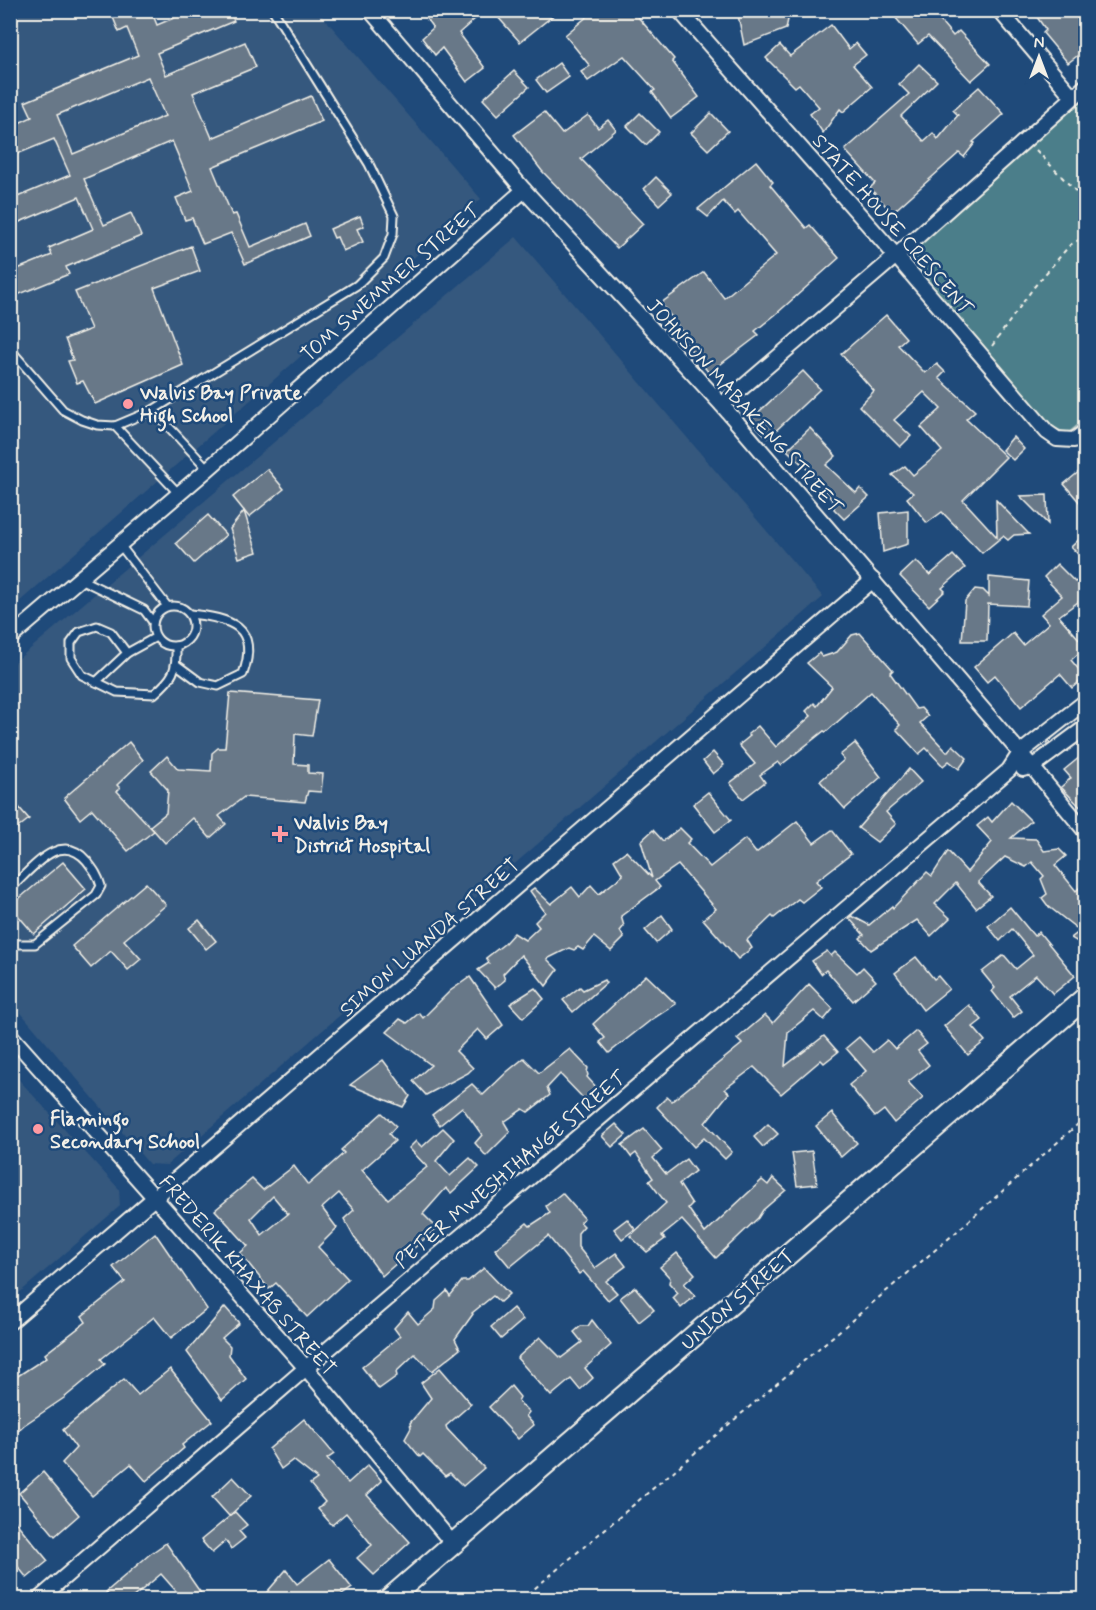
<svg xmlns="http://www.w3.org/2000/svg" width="1096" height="1610" font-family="Mynerve,sans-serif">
<rect width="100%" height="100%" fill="#1f4a7a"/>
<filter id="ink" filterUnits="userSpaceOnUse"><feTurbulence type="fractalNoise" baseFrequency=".0167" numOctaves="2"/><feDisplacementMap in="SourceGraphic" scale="12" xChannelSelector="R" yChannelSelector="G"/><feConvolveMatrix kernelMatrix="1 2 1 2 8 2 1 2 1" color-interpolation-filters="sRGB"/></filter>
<g filter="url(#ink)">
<g fill="#35587e">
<polygon points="11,11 318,11 481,199 11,609"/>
<polygon points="516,237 823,597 167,1165 149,1164 11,1001 10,666"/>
<polygon points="10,1070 119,1189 120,1206 11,1300"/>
</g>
<polygon fill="#4c7e8a" stroke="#a0b8b9" stroke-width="1.5" points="1085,96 1085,419 1067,434 1049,425 906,257"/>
<g fill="#687888" stroke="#f4f1e8" stroke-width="1.5" fill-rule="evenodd">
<path d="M110,10H151L157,25L193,10H230L234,21L157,53L166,75L245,42L256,67L193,93L212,138L311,96L322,121L212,167L232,215L236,214L250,247L305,224L310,236L245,264L231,233L203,244L192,218L185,220L176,198L193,191L172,141L84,179L104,225L131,213L141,236L66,267L69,274L10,298V272L52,255L49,248L93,229L79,197L10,226V200L70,175L54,139L10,157V127L32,117L25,102L138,55L127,28L119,32ZM148,77L165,116L73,154L57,115Z"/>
<polygon points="420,10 440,10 448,20 463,10 467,10 476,18 459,33 485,68 467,82 442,48 435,55 422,38 433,28"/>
<polygon points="503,10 560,10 520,42 497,16"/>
<polygon points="595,10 632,10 674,59 672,61 699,97 671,118 652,92 655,90 624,56 588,81 581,72 590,66 565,35"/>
<polygon points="737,10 790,10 786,29 744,45"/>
<polygon points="889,10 931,10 953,36 959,31 990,64 971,81 928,36 918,44"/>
<polygon points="1032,10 1086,10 1086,49 1068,63 1043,33 1046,30"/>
<polygon points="831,25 849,49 856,43 866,55 853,65 872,87 843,112 840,109 823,133 810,114 819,107 799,84 795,87 766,58 780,45 790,56"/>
<polygon points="559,63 569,77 546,93 536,80"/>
<polygon points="919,64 937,81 901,116 924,141 933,133 938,139 958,115 953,110 979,87 1004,114 973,142 975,143 964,157 959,153 892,213 870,188 875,183 845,150 909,94 899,84"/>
<polygon points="514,71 529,87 498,115 483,99"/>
<polygon points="544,112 562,134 588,115 598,128 608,120 616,130 581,159 643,224 617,248 542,171 514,135"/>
<polygon points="640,113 659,132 646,145 627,126"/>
<polygon points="711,113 728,131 708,150 691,133"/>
<polygon points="756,161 773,182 770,185 806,228 810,225 839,258 775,315 755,331 759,335 709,373 680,336 683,333 661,303 704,272 724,298 776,255 738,211 735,214 723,201 708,217 698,209"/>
<polygon points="656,177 672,193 659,205 644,189"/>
<polygon points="360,216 364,226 357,229 363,242 343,251 337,237 334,238 330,229"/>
<polygon points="191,246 200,271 154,288 183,365 95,404 83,381 77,383 68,361 73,360 65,339 91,329 75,292"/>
<polygon points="886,315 906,338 898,345 925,373 937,364 945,372 939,378 975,411 966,419 1006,457 963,500 997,537 996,500 1029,534 1014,535 1008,540 1003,536 982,553 942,512 927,523 907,498 913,493 892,475 905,466 913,475 942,451 921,427 941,409 924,392 894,420 911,436 900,447 859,406 874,391 841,354"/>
<polygon points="803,371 820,389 768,438 750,420"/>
<polygon points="810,428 836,456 826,465 856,493 860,488 869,497 844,519 834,509 835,504 814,476 787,450"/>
<polygon points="1013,437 1024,449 1013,460 1002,450"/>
<polygon points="1086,466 1086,510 1064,484"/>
<polygon points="267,469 284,489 249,517 233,497"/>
<polygon points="1047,495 1048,524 1020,496"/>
<polygon points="908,510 908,544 883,552 880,513"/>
<polygon points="244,511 257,552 239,558 230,529"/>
<polygon points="208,515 226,535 194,563 176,543"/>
<polygon points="1086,533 1086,562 1071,547"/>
<polygon points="953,555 965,568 942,588 945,591 929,606 900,576 916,561 930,575"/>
<polygon points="1057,564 1075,582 1086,574 1086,596 1059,616 1086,647 1071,660 1085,677 1072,688 1060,674 1021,707 995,675 987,682 974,667 1013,633 1023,645 1049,623 1041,614 1062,596 1044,577"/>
<polygon points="989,577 1029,581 1027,606 988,604 987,641 962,641 965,601 975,589 983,590 989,596"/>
<polygon points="860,633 893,670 890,673 916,709 921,708 928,716 920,723 947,752 953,745 967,758 959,769 949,761 943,766 926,748 919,754 896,729 900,725 871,692 826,732 824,731 781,765 778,762 760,775 765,782 743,799 730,783 755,764 739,745 750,736 748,734 758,726 776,747 811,716 806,711 814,703 817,706 832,687 807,663 819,653 822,657 837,652 852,635"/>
<polygon points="230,693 318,700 312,736 295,734 294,764 308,765 308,773 323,774 321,792 308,791 305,802 244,797 219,816 226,824 210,838 193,818 165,843 150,826 166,813 168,790 151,771 167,756 178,769 211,771 212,753 218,748 225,748"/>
<polygon points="129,742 143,760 117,785 120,788 117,791 154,831 128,851 92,809 80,819 64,798"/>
<polygon points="855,743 881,777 845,809 820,781 844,760 840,755"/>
<polygon points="713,752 724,765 713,774 703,761"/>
<polygon points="1086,752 1086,813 1061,787 1071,778 1064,770"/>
<polygon points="909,769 921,782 886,812 896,824 877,842 858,828"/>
<polygon points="708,792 731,820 715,832 693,804"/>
<polygon points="10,797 29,819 10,834"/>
<polygon points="1011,801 1031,821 1011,838 1036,839 1044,851 1059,849 1066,856 1055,865 1076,891 1080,887 1086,893 1086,947 1071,938 1080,931 1048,906 1042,898 1047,894 1041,879 1044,876 1032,862 1026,867 1005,857 978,882 991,896 976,908 956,883 935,904 950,918 931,936 917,920 871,950 860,938 864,935 849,918 852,916 869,925 892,906 893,908 927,872 932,876 948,851 967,872 992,842 977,826 988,817 992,822"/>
<polygon points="797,821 814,843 832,830 851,854 816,881 821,887 802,902 798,899 774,918 772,916 747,940 752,948 738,959 703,919 716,909 678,865 655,881 660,887 621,916 624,926 620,931 624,938 611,951 594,937 583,950 578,947 574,950 569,948 547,959 558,970 546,986 521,955 503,974 505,980 495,988 478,970 489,963 486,958 504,944 514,933 525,940 539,927 535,922 545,912 530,891 534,888 551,904 572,887 580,897 591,885 599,894 623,875 614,860 626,851 652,878 641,841 653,830 663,841 680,828 691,839 687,843 710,867 745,839 756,853"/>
<polygon points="63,862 86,889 34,934 10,906"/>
<polygon points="146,883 166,905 124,940 141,959 128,970 111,951 91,968 72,946"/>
<polygon points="1010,907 1034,936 1039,932 1075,976 1053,994 1036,975 1010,996 1022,1011 1013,1018 992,991 995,988 982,972 1004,955 1016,969 1033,955 1012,929 1000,941 988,926"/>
<polygon points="662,915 672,929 656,943 645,930"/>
<polygon points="199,920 216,941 206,949 189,928"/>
<polygon points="827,951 831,956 835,952 857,973 863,967 876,981 853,1001 826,970 821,974 812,961"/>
<polygon points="916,957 934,979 938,976 949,989 923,1010 895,973"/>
<polygon points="646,975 676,1004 651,1020 609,1053 600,1042 605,1038 593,1024"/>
<polygon points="470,977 503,1025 487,1039 478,1029 456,1051 473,1068 468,1073 426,1095 413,1081 431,1065 387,1032 400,1019 407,1023 419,1013 423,1018 450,991"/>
<polygon points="604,980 606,983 573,1012 563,1000 580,987 583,990"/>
<polygon points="809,984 833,1009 824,1020 814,1011 788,1032 785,1066 824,1036 838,1052 824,1063 821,1060 781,1094 754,1067 725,1089 729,1093 705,1123 732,1152 725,1159 704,1138 694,1147 657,1107 667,1097 672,1101 742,1044 737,1039 765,1015 773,1023"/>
<polygon points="535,988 544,999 523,1018 510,1004"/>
<polygon points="969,1005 982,1020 973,1027 985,1041 968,1055 944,1026"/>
<polygon points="916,1031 927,1044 918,1051 929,1065 908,1082 923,1098 894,1123 884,1110 875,1117 849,1085 866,1071 846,1048 859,1037 873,1052 887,1040 895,1049"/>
<polygon points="570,1049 588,1068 587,1072 588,1075 587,1077 597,1088 585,1100 560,1074 547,1088 550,1095 528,1112 523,1109 504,1122 510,1132 486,1156 475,1143 482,1135 462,1107 440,1125 432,1115 472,1084 483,1095 508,1071 524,1058 539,1073"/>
<polygon points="383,1060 410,1096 403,1107 350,1085"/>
<path d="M382,1113L396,1126L389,1134L395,1141L362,1170L388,1199L427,1167L409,1148L416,1141L422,1147L443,1128L454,1139L436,1161L450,1176L470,1158L479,1167L451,1193L446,1188L423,1214L437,1228L382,1276L354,1237L344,1219L354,1210L339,1193L322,1208L337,1228L318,1247L348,1279L307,1317L276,1283L269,1289L240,1253L248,1246L215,1210L252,1179L263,1190L294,1166L308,1185L344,1153L341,1150ZM273,1196L288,1214L262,1235L251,1218Z"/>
<polygon points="832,1113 857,1143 841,1157 816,1126"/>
<polygon points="616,1124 626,1135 612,1147 602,1136"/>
<polygon points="768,1124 778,1134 763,1147 754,1137"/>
<polygon points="644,1129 662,1150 653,1158 666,1174 686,1159 695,1171 679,1184 692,1204 688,1208 705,1233 762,1180 768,1185 773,1178 786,1190 763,1210 758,1218 716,1258 682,1220 662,1236 665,1239 647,1252 630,1236 666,1203 649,1181 653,1178 636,1153 631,1157 622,1145"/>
<polygon points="812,1151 817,1184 797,1186 792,1153"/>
<polygon points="562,1193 584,1218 580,1222 584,1226 578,1233 578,1247 595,1268 616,1253 626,1266 606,1281 617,1293 608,1300 583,1271 579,1274 548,1236 510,1267 495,1249 527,1223 530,1226 550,1213 546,1206"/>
<polygon points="627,1219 635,1229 622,1239 614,1229"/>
<polygon points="155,1233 207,1309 171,1338 154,1317 101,1359 105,1364 64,1398 24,1425 10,1438 10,1381 47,1357 45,1354 86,1322 82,1316 125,1282 113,1267"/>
<polygon points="677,1253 695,1274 684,1284 695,1296 681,1308 673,1298 678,1293 669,1283 670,1278 660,1267"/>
<polygon points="484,1268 509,1294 500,1302 493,1296 472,1313 473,1314 455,1339 460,1349 432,1371 415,1354 396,1372 397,1376 379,1389 362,1367 400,1336 394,1328 408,1312 418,1324 435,1309 436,1301 447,1291 450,1296 462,1281 468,1281"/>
<polygon points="635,1287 654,1310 639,1322 620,1298"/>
<polygon points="225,1307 239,1323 222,1338 230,1346 229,1355 246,1379 222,1400 187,1352"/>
<polygon points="513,1308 523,1320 501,1339 491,1327"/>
<polygon points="592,1320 611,1345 585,1368 593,1378 580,1390 571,1379 551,1396 517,1358 540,1337 561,1358 582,1342 574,1332 581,1326 588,1326"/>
<polygon points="440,1368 471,1404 446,1426 447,1429 484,1468 463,1486 450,1473 445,1476 423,1454 420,1457 405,1439 411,1428 410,1423 431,1398 421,1383"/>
<polygon points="170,1369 212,1421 182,1445 184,1448 146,1481 131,1464 92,1496 62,1463 76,1448 63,1430 124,1379 138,1395"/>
<polygon points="511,1386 520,1397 518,1401 529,1412 526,1416 534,1425 518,1439 489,1407"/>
<polygon points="304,1419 334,1454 327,1459 348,1483 368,1465 382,1481 367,1495 410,1542 374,1575 357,1558 372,1545 346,1513 332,1525 318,1509 325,1502 310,1484 317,1479 293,1460 281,1469 269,1449"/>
<polygon points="43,1472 79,1515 55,1536 19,1493"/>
<polygon points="233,1477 251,1496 229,1516 212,1497"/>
<polygon points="235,1512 247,1525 239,1531 245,1538 231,1549 226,1541 212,1553 201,1540"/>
<polygon points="10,1515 48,1561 27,1578 10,1557"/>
<polygon points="166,1543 205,1599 183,1599 161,1574 131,1599 112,1599 106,1592 150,1554"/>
<polygon points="329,1559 352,1588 336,1599 261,1599 286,1570 297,1584"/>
</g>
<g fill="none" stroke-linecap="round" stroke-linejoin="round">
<defs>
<g id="service">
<polyline points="10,349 63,410 82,420 97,425 115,426 153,410 357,285 384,258 393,234 394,216 369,164 273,10"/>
<polyline points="153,410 208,469"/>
<polyline points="115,426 179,494"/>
<polyline points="120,545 167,606"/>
<polyline points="80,579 144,610 153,622"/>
<circle cx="173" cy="626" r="20"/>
<path d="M127,653L111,632L97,626L79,632L71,643V658L82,675L117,692L154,694C173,678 177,671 176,646"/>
<path d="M177,665L200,682L218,686L243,674C260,626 230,618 190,614"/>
<polyline points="96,682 127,653 156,637"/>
<path d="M10,889C32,869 60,829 87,861C94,870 98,875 101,886L96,895L35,944H16L10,942"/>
</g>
<g id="minor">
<polyline points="370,10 524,190 722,405 1028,762 1086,832"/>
<polyline points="679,10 896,256 1047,432 1057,439 1074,440 1086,431"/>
<polyline points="999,10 1073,97"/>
<polyline points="722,405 896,256 1086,86"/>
<polyline points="10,638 208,469 524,190"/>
<polyline points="1023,769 1032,767 1086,727"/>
<polyline points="10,1035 306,1368 453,1544"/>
<polyline points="10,1322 873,580"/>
<polyline points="38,1600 306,1368 1009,770 1020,753 1086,701"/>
</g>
<polyline id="secondary" points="388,1600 1086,997"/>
</defs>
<use href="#service" stroke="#f4f1e8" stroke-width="11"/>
<use href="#minor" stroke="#f4f1e8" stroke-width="18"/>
<use href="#secondary" stroke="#f4f1e8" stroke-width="24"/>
<g stroke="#f4f1e8" stroke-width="2" stroke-dasharray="4.5 4.5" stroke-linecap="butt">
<polyline points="1036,150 1086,202"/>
<polyline points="992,346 1034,287 1070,245 1086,236"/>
<polyline points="521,1600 954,1234 1086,1117"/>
</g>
<use href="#service" stroke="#1f4a7a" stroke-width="7"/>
<use href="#minor" stroke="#1f4a7a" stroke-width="14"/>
<use href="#secondary" stroke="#1f4a7a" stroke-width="20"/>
</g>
</g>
<g fill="#ff9aa2" stroke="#1f4a7a" stroke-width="2">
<circle cx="128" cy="404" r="6"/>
<path d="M277 825h6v6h6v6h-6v6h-6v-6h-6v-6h6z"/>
<circle cx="38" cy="1129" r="6"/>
</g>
<g text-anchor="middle" stroke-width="5" stroke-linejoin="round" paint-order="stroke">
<g font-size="20" fill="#f4f1e8" stroke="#1f4a7a">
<text transform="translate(893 224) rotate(49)" y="7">STATE HOUSE CRESCENT</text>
<text transform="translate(390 282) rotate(-41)" y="7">TOM SWEMMER STREET</text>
<text transform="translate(745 406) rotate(48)" y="7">JOHNSON MABAKENG STREET</text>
<text transform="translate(429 937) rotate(-41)" y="7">SIMON LUANDA STREET</text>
<text transform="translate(510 1169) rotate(-40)" y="7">PETER MWESHIHANGE STREET</text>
<text transform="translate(248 1275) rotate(49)" y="7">FREDERIK KHAXAB STREET</text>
<text transform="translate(737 1299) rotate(-41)" y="7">UNION STREET</text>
</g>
<g font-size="20" font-weight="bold" fill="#f4f1e8" stroke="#1f4a7a" text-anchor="start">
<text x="140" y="399">Walvis Bay Private<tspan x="140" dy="23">High School</tspan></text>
<text x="294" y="829">Walvis Bay<tspan x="294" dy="23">District Hospital</tspan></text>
<text x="50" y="1125">Flamingo<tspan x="50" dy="23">Secondary School</tspan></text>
</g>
</g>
<rect width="1096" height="1610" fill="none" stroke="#1f4a7a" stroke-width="36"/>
<rect x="18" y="18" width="1060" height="1574" fill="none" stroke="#f4f1e8" stroke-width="2" filter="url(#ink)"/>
<g transform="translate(1039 57)" stroke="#1f4a7a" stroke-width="4.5" paint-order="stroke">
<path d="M0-4.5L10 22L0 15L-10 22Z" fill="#f4f1e8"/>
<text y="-9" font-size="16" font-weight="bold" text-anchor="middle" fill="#f4f1e8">N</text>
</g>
</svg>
